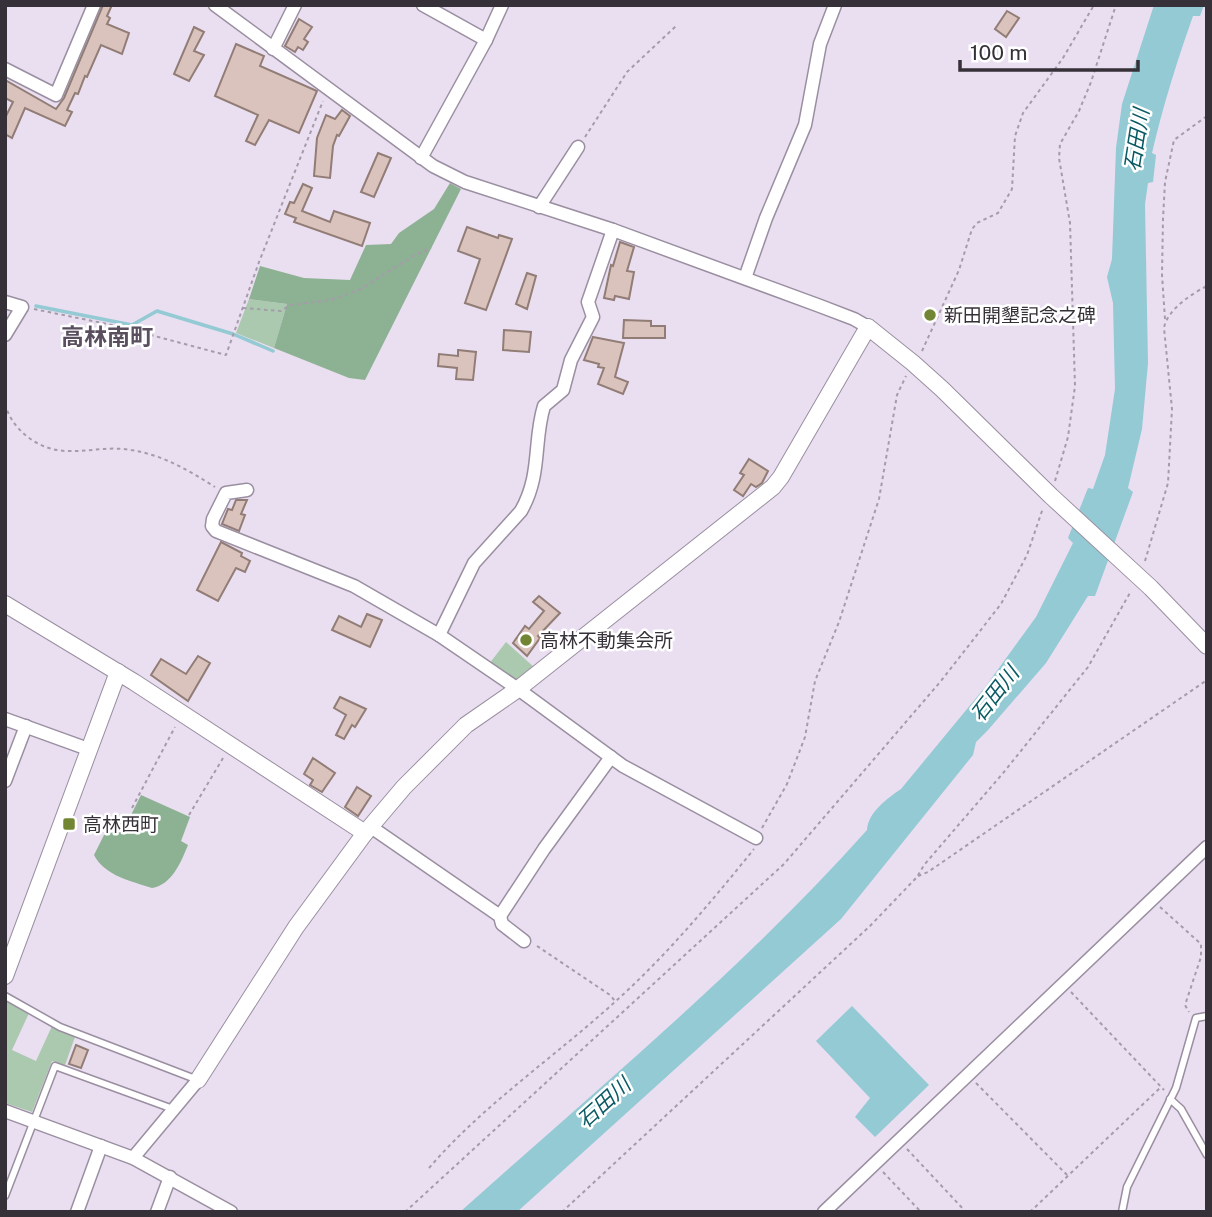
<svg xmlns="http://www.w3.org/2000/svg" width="1212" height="1217" font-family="'Public Sans','Noto Sans JP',sans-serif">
<rect width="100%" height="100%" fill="#eadef1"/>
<g fill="#aac9ae">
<polygon points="249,299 287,304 274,348 236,333"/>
<polygon points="506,642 535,668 516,682 489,664"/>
<polygon points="6,999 29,1013 12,1050 36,1061 52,1026 75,1037 65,1065 52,1061 32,1112 5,1103"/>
</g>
<g fill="#8db193">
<polygon points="450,183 461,189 365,380 349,378 274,348 287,304 249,299 260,266 304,278 350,280 366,245 391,244 399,233 434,209"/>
<path d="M141,795L190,817L181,841L188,845C181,862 172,885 152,888C131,881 105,876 94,855L114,815L128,821Z"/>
</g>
<g fill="#93cad3">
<path d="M1154,5H1204L1200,16H1193C1177,61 1163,106 1152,153L1156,155L1153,182L1148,183L1145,204L1148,363L1142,429L1128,488L1133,492L1095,596H1088L1046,663L988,730L976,742L973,755L841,919L517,1212H460C598,1088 743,969 867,830C868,812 888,798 901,789L986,686L1036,617L1073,543L1068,538L1088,488L1093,489L1105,455L1115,389L1113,303L1107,277L1112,259L1116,148L1122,104Z"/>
<polygon points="852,1006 929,1085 875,1137 855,1117 870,1098 816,1041"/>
</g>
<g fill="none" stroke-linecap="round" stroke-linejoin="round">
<polyline stroke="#93cad3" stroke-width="3.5" points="36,306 132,325 157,311 233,334 273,351"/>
</g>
<g fill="#dac3bc" stroke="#917d76" stroke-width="2">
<polygon points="103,5 112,5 107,16 110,18 107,24 129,33 122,54 101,45 87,77 85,76 78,94 75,93 67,110 72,112 65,126 25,108 12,138 5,134 5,118 13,102 5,98 5,80 56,109 64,98"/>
<polygon points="1007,11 1019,18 1006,37 995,29"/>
<polygon points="299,19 312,27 304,39 308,42 303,50 298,47 295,52 285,46"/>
<polygon points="194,27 204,32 194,51 204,55 189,81 174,74"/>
<polygon points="236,44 264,56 260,66 317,91 299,133 269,120 255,145 246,141 258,115 215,96"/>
<polygon points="342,110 350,116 339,136 337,135 333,146 330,178 314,176 317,138 326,115 335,119"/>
<polygon points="378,153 391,158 374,197 361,192"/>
<polygon points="303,184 312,188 302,211 330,222 334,211 370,223 362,246 294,222 296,218 285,214 290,202 294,203"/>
<polygon points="467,227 498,238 499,235 512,239 486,310 465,303 480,259 458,251"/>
<polygon points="620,242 634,247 627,271 634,272 629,299 615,296 614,300 604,298 611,265 613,266"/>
<polygon points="527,273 536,276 527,309 516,304"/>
<polygon points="624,320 651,321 651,326 665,326 665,338 623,338"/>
<polygon points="504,330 531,332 529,352 503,350"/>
<polygon points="593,337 624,343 615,377 628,382 623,394 598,384 604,368 598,367 599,364 584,360"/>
<polygon points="458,350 476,352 473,380 456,379 457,368 438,366 439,354 458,356"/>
<polygon points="749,459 768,471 762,483 756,487 751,484 743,496 734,490 744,475 740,473"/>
<polygon points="236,500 247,500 241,514 245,515 239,531 222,524 228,509 232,510"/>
<polygon points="221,542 242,553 241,556 250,561 245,572 236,568 218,601 197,590"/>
<polygon points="539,596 560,613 538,636 540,638 527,656 513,643 525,626 529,629 544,611 533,602"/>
<polygon points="367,614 382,620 370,647 332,630 339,616 361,627"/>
<polygon points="198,656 210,663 188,701 151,675 161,659 186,674"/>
<polygon points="340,697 366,709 355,727 352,725 344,739 336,735 346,715 334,708"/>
<polygon points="313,758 335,773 322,792 310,785 313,780 304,774"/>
<polygon points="357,787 371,796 358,816 345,807"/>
<polygon points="76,1045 88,1050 81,1068 69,1064"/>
</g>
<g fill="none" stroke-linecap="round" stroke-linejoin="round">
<defs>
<g id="service">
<polyline points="5,996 60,1027 198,1080"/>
<polyline points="1170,1099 1181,1109 1207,1155"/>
<polyline points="5,1196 55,1066 173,1109"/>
<polyline points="1122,1212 1127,1187 1176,1088 1196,1018 1207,1016"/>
</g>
<g id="minor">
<polyline points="215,5 433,166 465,182 613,230 820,306 854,319 868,327"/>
<polyline points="423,5 486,40"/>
<polyline points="273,49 295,5"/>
<polyline points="5,69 56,95 94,5"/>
<polyline points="421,158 486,40 502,5"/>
<polyline points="539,207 578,147"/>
<polyline points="745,278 766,218 805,125 820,44 835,5"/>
<polyline points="5,302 22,307 5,335"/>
<polyline points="247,490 226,493 213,519 212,526 216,531 354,586 439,635 518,689 623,766 756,838"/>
<path d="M439,635L474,563L521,511C542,474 533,441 544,406L563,390L571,360L593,317L588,302L613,230"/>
<polyline points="5,719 88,749"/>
<polyline points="5,781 26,726"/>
<polyline points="371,827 500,916 502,924 524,941"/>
<polyline points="500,916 544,849 611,757"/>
<polyline points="5,1111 133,1158 231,1212"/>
<polyline points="133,1158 198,1080"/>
<polyline points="77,1212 101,1146"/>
<polyline points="157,1212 170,1177"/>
<polyline points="824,1212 1207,847"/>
</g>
<g id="tertiary">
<polyline points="5,604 134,682 365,833"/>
<polyline points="5,976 118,672"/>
<polyline points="198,1080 296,927 365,833 404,787 466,725 518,689 773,487 781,477 868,327 913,363 942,389 1051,496 1151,588 1207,646"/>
</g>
</defs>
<use href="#service" stroke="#9a8fa0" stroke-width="9"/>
<use href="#minor" stroke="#9a8fa0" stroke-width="15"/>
<use href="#tertiary" stroke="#9a8fa0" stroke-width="18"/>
<g stroke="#a59caa" stroke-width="2" stroke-dasharray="3.5 3.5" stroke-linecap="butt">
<polyline points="585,137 627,72 676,26"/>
<polyline points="243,308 281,311 290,305 331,300 359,290 413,256 431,248"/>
<polyline points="34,309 117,326 226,355 259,262 323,101"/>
<polyline points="1165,319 1162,275 1163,219 1165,182 1174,140 1207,116"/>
<polyline points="922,351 959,270 972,229 977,223 998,213 1012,189 1015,136 1023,113 1063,58 1094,5"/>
<path d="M5,404C12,430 38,450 66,451C88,452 109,446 131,450C163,455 188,470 215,487"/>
<polyline points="1055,481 1068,437 1075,386 1070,223 1059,158 1060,144 1079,111 1091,82 1116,5"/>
<path d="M1145,561L1168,483L1172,409L1164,328C1167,310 1191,294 1207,286"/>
<polyline points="132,808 175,727"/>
<polyline points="189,815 223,758"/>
<polyline points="762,828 787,784 805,737 815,681 839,622 879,499 897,395 906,376"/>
<polyline points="918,876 928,872 1207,680"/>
<polyline points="1160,907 1201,944 1201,957 1185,1005 1189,1012"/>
<polyline points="537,946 610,995 615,1001"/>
<polyline points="1071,992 1164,1090"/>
<polyline points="976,1083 1068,1176"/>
<polyline points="907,1149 966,1212"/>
<path d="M429,1168C484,1104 555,1057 617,1000C668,954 711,902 754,849"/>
<polyline points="883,1172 921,1212"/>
<polyline points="405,1212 784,864 941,681 1001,604 1027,555 1043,508"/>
<polyline points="562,1212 870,926 917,877 924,865 1004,772 1088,667 1131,591"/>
<polyline points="1030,1212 1161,1087"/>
</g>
<use href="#service" stroke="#fff" stroke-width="6"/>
<use href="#minor" stroke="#fff" stroke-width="12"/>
<use href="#tertiary" stroke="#fff" stroke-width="16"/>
</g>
<g fill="#728535" stroke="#fff" stroke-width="2.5">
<circle cx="930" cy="315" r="7"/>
<circle cx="526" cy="640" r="7"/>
<rect x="62" y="817" width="14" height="14" rx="3.5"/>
</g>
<g text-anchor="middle" stroke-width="5" stroke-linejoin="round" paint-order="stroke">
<g font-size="19" fill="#363138" stroke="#fff" text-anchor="start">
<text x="944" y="322">新田開墾記念之碑</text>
<text x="540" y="647">高林不動集会所</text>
<text x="83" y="831">高林西町</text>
</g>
<g font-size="21" font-style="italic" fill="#0a5a64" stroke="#fff">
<text transform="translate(1137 140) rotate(-81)" y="7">石田川</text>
<text transform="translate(995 694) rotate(-52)" y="7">石田川</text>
<text transform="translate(604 1103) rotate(-42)" y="7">石田川</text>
</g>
<g font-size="23" font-weight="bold" fill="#594f5f" stroke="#fff">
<text x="107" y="345">高林南町</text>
</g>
</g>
<rect width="1212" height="1217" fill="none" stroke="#363138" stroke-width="14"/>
<path d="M960 60v10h178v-10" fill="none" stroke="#363138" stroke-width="3.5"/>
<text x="970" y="60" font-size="21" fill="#363138" stroke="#ffffff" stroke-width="5" paint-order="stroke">100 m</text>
</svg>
